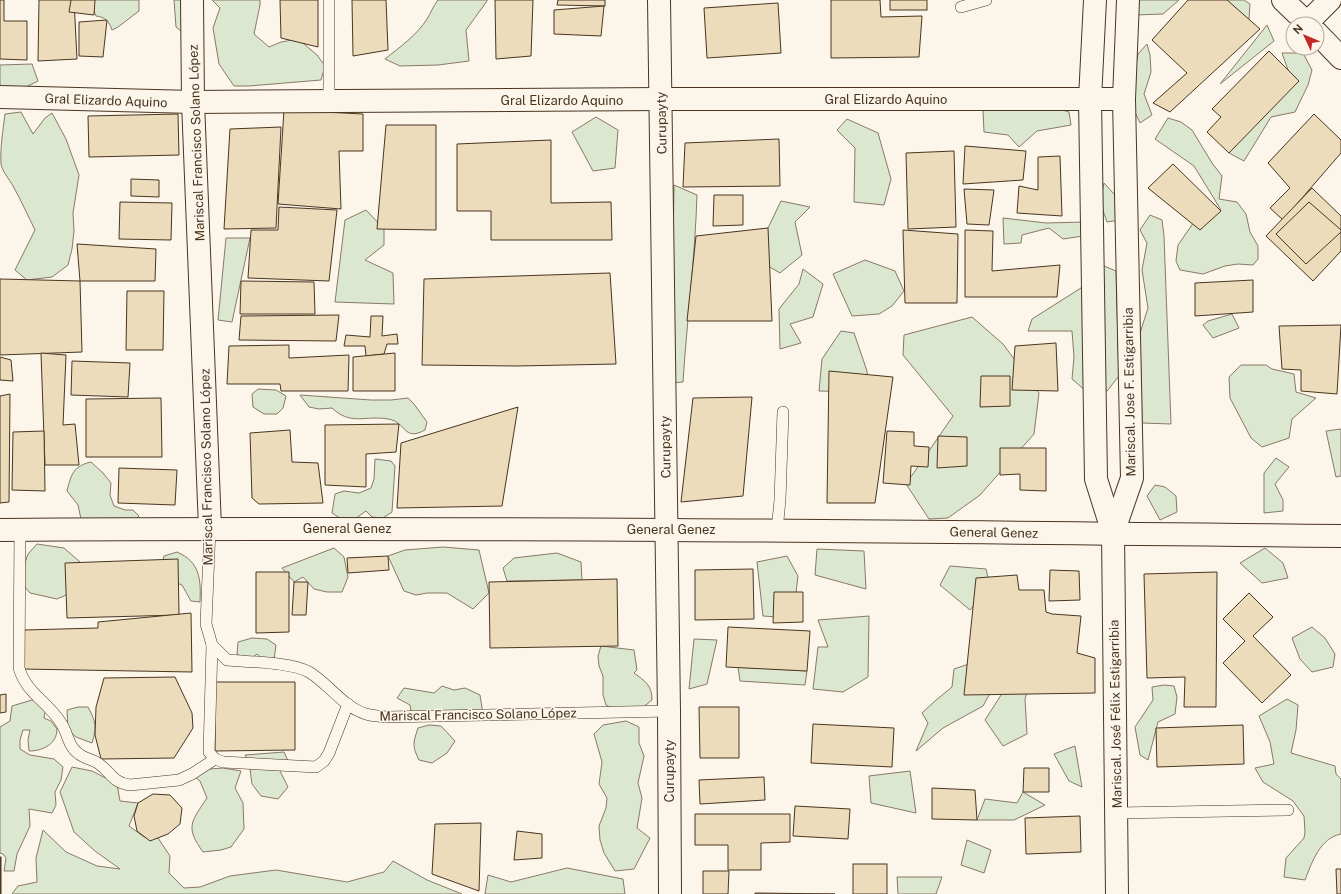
<svg xmlns="http://www.w3.org/2000/svg" width="1341" height="894" font-family="'Public Sans',sans-serif">
<rect width="100%" height="100%" fill="#fbf6e9"/>
<g fill="#dce7d0" stroke="#887966">
<path d="M89,0H139V11L118,27L112,30C109,21 105,17 96,16Z"/>
<polygon points="174,0 188,0 182,32 176,27"/>
<polygon points="212,0 260,0 260,5 254,34 269,47 281,42 298,39 317,55 325,66 321,80 249,86 234,86 219,64 213,28 220,8"/>
<path d="M438,0H487V1L466,30L469,61L438,65L400,66L385,59C400,47 417,35 427,19C431,13 433,6 438,0Z"/>
<polygon points="1134,0 1179,0 1163,14 1135,15"/>
<polygon points="1227,0 1244,0 1250,4 1249,19 1210,14"/>
<polygon points="1267,25 1274,41 1220,84"/>
<polygon points="1147,44 1150,55 1151,72 1144,94 1152,115 1140,123 1127,95 1133,81 1138,54"/>
<polygon points="1282,53 1303,53 1312,70 1308,85 1295,112 1271,117 1244,161 1229,153 1288,70"/>
<polygon points="32,64 38,81 24,88 0,88 0,65"/>
<polygon points="1046,105 1069,112 1071,125 1037,131 1019,147 1008,135 984,132 983,110"/>
<path d="M21,112L33,134L45,118L52,113L66,139L79,175L73,213L74,231L72,249L68,265L52,277L27,280L15,270L35,230C28,216 21,200 13,186C9,179 2,171 1,164C0,148 3,130 5,114Z"/>
<polygon points="596,117 618,130 615,168 593,171 572,132"/>
<polygon points="1168,118 1181,122 1192,130 1212,163 1222,176 1219,199 1237,202 1246,214 1250,232 1258,246 1258,259 1253,265 1238,264 1225,266 1203,274 1180,270 1176,261 1178,245 1194,222 1221,210 1194,166 1155,139"/>
<polygon points="847,119 878,133 891,179 884,205 854,202 855,148 837,130"/>
<polygon points="1104,183 1115,195 1119,220 1107,222 1100,202"/>
<path d="M674,185L697,195C695,258 687,320 683,382L671,383Z"/>
<polygon points="781,201 810,207 795,222 802,255 780,273 751,256 748,234 768,228"/>
<polygon points="366,210 384,229 384,245 365,260 393,273 394,304 335,302 345,220"/>
<polygon points="1150,215 1162,220 1164,236 1171,424 1142,423 1140,333 1148,308 1142,270 1147,243 1140,230"/>
<polygon points="1003,218 1046,223 1085,222 1083,236 1063,239 1049,228 1022,235 1021,243 1004,244"/>
<polygon points="226,238 250,238 232,322 218,320"/>
<polygon points="865,260 895,271 904,291 892,306 879,314 852,316 833,274"/>
<polygon points="1097,263 1116,271 1119,376 1107,391 1087,392 1072,379 1074,357 1072,331 1028,331 1032,319 1081,288"/>
<polygon points="803,269 823,284 813,317 790,324 801,343 780,349 779,309 799,284"/>
<polygon points="1232,314 1239,328 1213,338 1203,325 1208,321"/>
<polygon points="972,317 1003,344 1039,393 1034,434 980,495 948,518 929,519 906,484 953,416 903,355 904,335"/>
<polygon points="841,331 854,333 866,368 872,392 819,391 822,359"/>
<polygon points="1241,365 1266,365 1272,369 1294,374 1296,392 1316,398 1292,419 1289,438 1262,447 1251,438 1230,398 1229,377"/>
<polygon points="258,389 276,390 286,396 283,408 277,414 264,414 253,407 252,394"/>
<path d="M300,395L371,400H391L408,398L414,404L427,422L425,430C403,442 407,422 388,419C365,415 351,426 332,408L319,409L309,407Z"/>
<polygon points="1341,429 1341,476 1336,477 1326,431"/>
<polygon points="1276,458 1289,467 1275,484 1283,500 1283,511 1264,513 1264,473"/>
<polygon points="375,459 391,461 395,466 392,512 383,518 372,517 366,511 352,521 340,518 332,513 335,494 344,491 359,493 371,488 374,479"/>
<path d="M91,462L103,473L111,483L110,495L114,506L125,510H133L139,516L134,522L81,519L78,505L67,491C71,475 73,466 91,462Z"/>
<polygon points="1155,485 1165,487 1176,496 1177,512 1160,520 1147,496"/>
<polygon points="37,544 64,548 80,562 78,577 80,589 57,599 30,593 19,580 28,554"/>
<polygon points="443,547 479,550 489,593 473,609 447,593 427,593 416,595 404,591 388,556 405,550"/>
<polygon points="334,548 344,557 348,577 342,592 327,592 314,589 303,577 294,582 282,568"/>
<polygon points="1265,548 1283,563 1288,578 1262,583 1240,563"/>
<polygon points="817,549 864,551 866,589 815,575"/>
<path d="M177,552C200,562 201,579 200,602L191,601L182,585L161,577V570L164,556Z"/>
<polygon points="557,553 581,562 582,580 507,581 503,568 514,558"/>
<polygon points="787,556 798,576 793,618 763,616 757,562"/>
<polygon points="950,566 986,569 990,586 970,610 940,585"/>
<polygon points="869,616 868,677 843,692 813,689 818,647 828,647 818,620"/>
<polygon points="1312,627 1325,638 1335,654 1333,667 1312,672 1300,659 1292,638"/>
<polygon points="252,638 267,639 276,645 274,660 265,661 257,654 248,661 237,654 238,642"/>
<polygon points="694,639 717,640 707,684 689,689"/>
<path d="M601,646L634,650L637,670L634,673C645,681 652,685 652,700L641,709H613L606,705L603,695V676L599,666L598,656Z"/>
<polygon points="969,664 994,686 983,706 943,728 916,751 928,723 922,713 935,701 952,687 954,669"/>
<polygon points="738,667 807,671 805,685 740,681"/>
<polygon points="1014,675 1031,678 1025,699 1027,734 1003,746 985,720"/>
<polygon points="1164,685 1174,686 1177,697 1175,714 1158,722 1148,760 1140,755 1135,727 1153,700 1152,687"/>
<polygon points="442,686 454,690 465,688 480,695 483,714 412,716 410,705 397,698 404,688 434,693"/>
<path d="M1287,699L1298,705L1296,730L1291,753L1335,766L1336,774L1341,779V834C1320,838 1312,862 1305,880L1284,877L1286,858L1304,838L1305,832L1304,816L1293,801L1263,782L1255,768L1274,764L1270,742L1259,716Z"/>
<path d="M32,700L42,704L45,712L44,718L51,721L57,729C57,744 43,751 29,751L28,740L30,730H23L20,740V749L30,755L54,759L63,767L61,780L55,792L56,805L52,813L29,809L30,826L17,854L14,871H4L6,858L3,854L0,853V727L10,721L12,706Z"/>
<path d="M78,707H88C96,722 97,727 92,743L76,737L68,730L67,710Z"/>
<polygon points="626,721 639,727 639,743 644,756 638,783 642,798 637,828 650,838 634,869 615,871 604,853 600,840 599,826 606,808 607,798 599,784 602,762 594,734 603,725"/>
<path d="M429,725L441,726L455,741L447,753L432,763L419,760C412,746 413,743 418,728Z"/>
<polygon points="1075,746 1082,787 1069,781 1054,754"/>
<polygon points="284,752 289,763 280,771 288,787 278,799 261,796 252,784 249,762 245,755"/>
<polygon points="72,767 92,771 117,784 120,801 138,803 129,826 144,837 158,838 170,856 169,873 184,888 200,887 230,876 276,870 347,882 384,872 393,861 427,880 462,894 12,894 18,886 37,882 36,858 43,830 66,852 97,866 120,869 95,851 74,832 60,792"/>
<path d="M223,768L241,771L235,788L243,803L244,829L231,847L221,850L203,852C185,827 191,822 207,798L200,781L190,773L210,769Z"/>
<polygon points="910,771 916,813 871,803 869,776"/>
<polygon points="1023,792 1045,805 1014,820 977,820 985,799 1017,803"/>
<polygon points="967,840 991,850 984,873 961,865"/>
<polygon points="567,868 623,879 625,894 485,894 488,875 511,882"/>
<polygon points="897,877 942,877 936,894 898,894"/>
</g>
<g fill="#ecdcbc" stroke="#4a3520">
<polygon points="0,0 4,0 4,21 27,21 27,60 0,59"/>
<polygon points="39,0 74,0 77,59 38,61"/>
<polygon points="71,0 95,0 94,15 69,12"/>
<polygon points="280,0 318,0 318,47 281,38"/>
<polygon points="352,0 386,0 388,50 353,56"/>
<polygon points="495,0 533,0 531,56 496,59"/>
<polygon points="558,0 605,0 605,6 557,5"/>
<polygon points="831,0 880,0 881,17 922,16 919,57 831,58"/>
<rect x="890" y="0" width="37" height="10"/>
<polygon points="1188,0 1227,0 1260,29 1170,112 1153,103 1187,73 1152,40"/>
<polygon points="778,3 781,53 707,58 704,8"/>
<polygon points="604,6 601,36 554,34 554,10"/>
<polygon points="107,20 103,57 79,56 79,22"/>
<polygon points="1269,51 1299,81 1229,153 1207,132 1221,117 1212,109"/>
<polygon points="284,110 363,114 363,151 339,151 341,209 278,204"/>
<polygon points="178,114 179,155 89,157 88,116"/>
<polygon points="1314,114 1341,140 1341,153 1283,220 1270,208 1290,188 1268,163"/>
<polygon points="386,125 436,125 436,230 377,229"/>
<polygon points="281,127 276,228 224,229 230,129"/>
<polygon points="779,139 780,186 683,187 685,143"/>
<polygon points="551,140 551,203 611,202 612,240 491,240 491,211 457,211 457,144"/>
<polygon points="965,146 1026,151 1023,180 963,184"/>
<polygon points="954,151 956,227 908,229 906,153"/>
<polygon points="1060,156 1062,216 1017,213 1019,186 1038,190 1038,157"/>
<polygon points="1173,164 1221,211 1200,230 1148,188"/>
<polygon points="131,179 159,180 159,197 131,196"/>
<polygon points="1312,188 1341,216 1341,251 1313,281 1266,236"/>
<polygon points="964,189 994,190 989,225 967,224"/>
<polygon points="714,195 743,195 743,225 713,226"/>
<polygon points="120,202 172,203 171,240 119,239"/>
<polygon points="1309,202 1341,230 1341,232 1306,264 1276,234"/>
<polygon points="279,207 337,210 329,281 248,278 251,230 278,230"/>
<polygon points="768,228 772,321 687,321 696,236"/>
<polygon points="903,230 958,234 957,303 905,303"/>
<polygon points="965,230 993,231 992,271 1060,265 1057,297 965,297"/>
<polygon points="77,244 156,249 155,281 80,281"/>
<polygon points="610,273 616,364 517,366 422,365 424,279"/>
<polygon points="0,279 80,281 82,352 0,355"/>
<polygon points="1253,280 1253,312 1195,316 1195,283"/>
<polygon points="241,281 314,282 315,314 240,314"/>
<polygon points="127,291 164,291 163,350 126,350"/>
<polygon points="339,315 336,341 239,340 241,316"/>
<polygon points="371,316 383,316 382,336 397,334 398,344 387,344 384,354 366,356 365,346 344,346 346,335 370,337"/>
<polygon points="1341,325 1337,394 1301,391 1301,370 1282,369 1279,326"/>
<polygon points="1056,343 1058,391 1012,390 1015,346"/>
<polygon points="289,345 289,358 349,355 348,391 281,391 280,384 227,384 229,346"/>
<polygon points="41,353 66,355 63,425 75,424 79,465 45,465"/>
<polygon points="395,353 395,391 353,391 353,357"/>
<polygon points="0,357 11,360 13,381 0,380"/>
<polygon points="72,361 130,363 128,397 71,395"/>
<polygon points="829,371 893,377 875,503 827,503"/>
<polygon points="981,376 1010,376 1010,406 980,407"/>
<polygon points="10,394 9,502 0,503 0,396"/>
<polygon points="752,397 743,496 681,502 693,398"/>
<polygon points="161,398 162,457 86,457 86,399"/>
<polygon points="518,407 502,506 397,508 401,443"/>
<polygon points="399,424 396,452 366,454 366,487 325,485 325,425"/>
<polygon points="290,430 292,462 318,463 323,503 259,504 252,498 250,433"/>
<polygon points="44,431 45,491 12,490 13,432"/>
<polygon points="887,431 914,432 914,446 929,447 928,467 911,466 910,485 883,483"/>
<polygon points="938,436 967,437 967,466 937,468"/>
<polygon points="1000,448 1046,448 1046,491 1020,490 1020,474 1000,475"/>
<polygon points="119,468 177,470 175,505 118,503"/>
<polygon points="388,556 389,570 348,573 347,558"/>
<polygon points="178,559 179,615 67,618 65,563"/>
<polygon points="753,569 754,619 695,620 695,570"/>
<polygon points="1050,570 1079,571 1080,600 1049,601"/>
<polygon points="256,572 289,572 289,632 256,633"/>
<polygon points="1217,572 1216,707 1184,707 1185,677 1147,678 1144,574"/>
<polygon points="1017,575 1019,590 1044,590 1046,612 1052,614 1081,616 1077,653 1095,658 1095,693 964,695 976,578"/>
<polygon points="617,579 618,646 490,648 489,582"/>
<polygon points="294,582 308,582 306,615 292,615"/>
<polygon points="774,592 803,592 803,622 773,623"/>
<polygon points="1249,593 1273,617 1253,636 1291,675 1262,703 1223,663 1245,641 1223,619"/>
<polygon points="191,613 192,672 22,669 24,630 98,628 98,622"/>
<polygon points="728,627 810,631 807,671 726,667"/>
<polygon points="175,677 192,713 193,728 174,758 101,759 95,735 96,707 104,678"/>
<polygon points="215,682 295,682 295,750 215,751"/>
<polygon points="6,694 6,712 0,713 0,695"/>
<polygon points="699,707 739,707 739,758 700,758"/>
<polygon points="813,724 894,728 892,767 811,763"/>
<polygon points="1243,725 1244,764 1157,767 1156,728"/>
<polygon points="1024,768 1049,768 1049,792 1023,792"/>
<polygon points="764,777 765,800 700,804 699,780"/>
<polygon points="932,788 975,790 977,820 932,819"/>
<polygon points="153,794 170,795 182,808 180,824 168,834 150,841 137,831 134,816 138,803"/>
<polygon points="795,806 850,809 848,839 793,836"/>
<polygon points="695,814 790,814 790,842 761,843 761,870 728,870 728,845 695,845"/>
<polygon points="1080,816 1081,852 1026,854 1025,818"/>
<polygon points="481,823 479,891 432,874 435,824"/>
<polygon points="517,831 542,834 542,858 514,860"/>
<rect x="0" y="857" width="1" height="37"/>
<rect x="853" y="864" width="34" height="30"/>
<polygon points="1336,869 1341,869 1341,894 1337,894"/>
<polygon points="703,871 729,871 728,894 703,894"/>
<polygon points="755,893 835,894 755,894"/>
</g>
<g fill="none" stroke-linecap="round" stroke-linejoin="round">
<defs>
<g id="service">
<polyline points="961,7 986,0"/>
<polyline points="329,101 329,0"/>
<path d="M210,528L206,624L212,645L227,660C248,662 291,662 309,672C329,684 343,707 366,714C372,716 380,716 387,717L669,711"/>
<path d="M20,530L19,668C26,693 48,702 61,723C68,733 68,747 79,754C84,758 90,759 96,762C110,770 112,783 130,785L179,780L192,774L215,759"/>
<polyline points="777,530 780,500 783,412"/>
<polyline points="212,645 209,752 215,759 223,762 316,767 324,761 329,753 348,704"/>
<polyline points="1116,813 1288,810"/>
</g>
<g id="minor">
<polyline points="192,0 193,102 210,528"/>
<polyline points="659,0 669,711 670,894"/>
<polyline points="1095,0 1090,99 1096,479 1113,533 1117,894"/>
<polyline points="1307,23 1330,0"/>
<polyline points="0,97 193,102 661,99 1124,99"/>
<path d="M0,530C447,527 894,531 1341,536"/>
<polyline points="1113,533 1132,478 1124,99 1128,0"/>
</g>
<g id="tertiary">
<polyline points="1283,0 1308,24"/>
<polyline points="1317,33 1341,58"/>
</g>
</defs>
<use href="#service" stroke="#4a3520" stroke-width="12"/>
<use href="#minor" stroke="#4a3520" stroke-width="24"/>
<use href="#tertiary" stroke="#4a3520" stroke-width="24"/>
<use href="#service" stroke="#fbf6e9" stroke-width="11"/>
<use href="#minor" stroke="#fbf6e9" stroke-width="22"/>
<use href="#tertiary" stroke="#fbf6e9" stroke-width="22"/>
</g>
<g text-anchor="middle" stroke-width="3" stroke-linejoin="round" paint-order="stroke">
<g font-size="13" fill="#4a3520" stroke="#fbf6e9">
<text x="886" y="104">Gral Elizardo Aquino</text>
<text transform="translate(106 100) rotate(2)" y="5">Gral Elizardo Aquino</text>
<text x="562" y="105">Gral Elizardo Aquino</text>
<text transform="translate(661 123) rotate(-91)" y="5">Curupayty</text>
<text transform="translate(196 143) rotate(-92)" y="5">Mariscal Francisco Solano López</text>
<text transform="translate(1129 392) rotate(-91)" y="5">Mariscal. Jose F. Estigarribia</text>
<text transform="translate(665 447) rotate(-91)" y="5">Curupayty</text>
<text transform="translate(206 467) rotate(-91)" y="5">Mariscal Francisco Solano López</text>
<text x="347" y="533">General Genez</text>
<text x="671" y="534">General Genez</text>
<text transform="translate(994 532) rotate(1)" y="5">General Genez</text>
<text transform="translate(478 714) rotate(-1)" y="5">Mariscal Francisco Solano López</text>
<text transform="translate(1115 714) rotate(-91)" y="5">Mariscal. José Félix Estigarribia</text>
<text transform="translate(669 771) rotate(-90)" y="5">Curupayty</text>
</g>
</g>
<g transform="translate(1305 36) rotate(314)"><circle r="19" fill="#fbf6e9" stroke="#b4a999"/>
<path d="M0-3L7 15L0 10L-7 15Z" fill="#c62828"/>
<text y="-6" font-size="11" font-weight="bold" text-anchor="middle" fill="#4a3520">N</text>
</g>
</svg>
